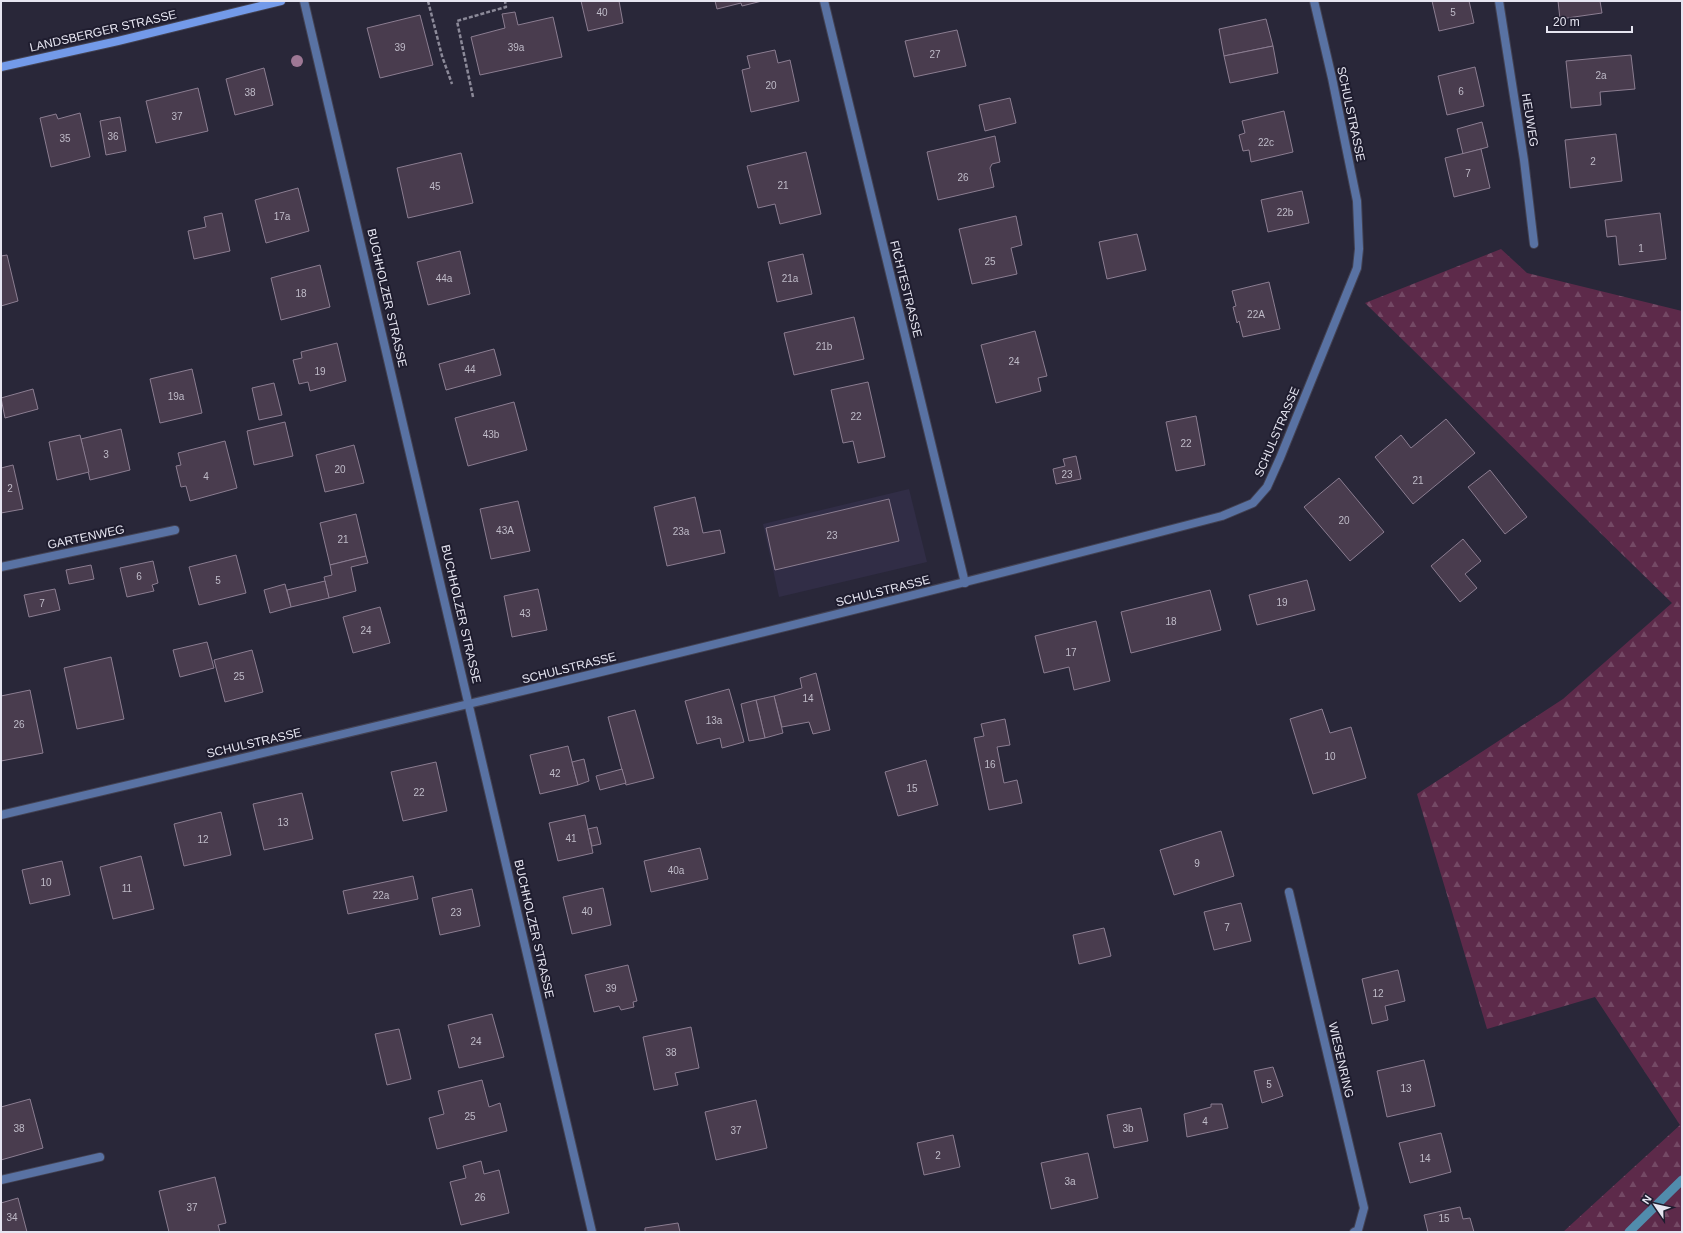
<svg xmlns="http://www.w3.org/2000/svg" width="1683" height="1233" font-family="Arial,sans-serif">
<defs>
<pattern id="forest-firs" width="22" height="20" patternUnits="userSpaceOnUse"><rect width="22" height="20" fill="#5d2a4a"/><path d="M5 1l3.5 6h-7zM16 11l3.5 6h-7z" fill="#744965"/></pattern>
</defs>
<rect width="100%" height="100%" fill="#292739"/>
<polygon fill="#312d46" points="909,489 927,562 779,597 763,524"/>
<polygon fill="url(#forest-firs)" points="1501,249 1527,273 1682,311 1682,1232 1563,1232 1680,1125 1595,997 1487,1029 1417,794 1563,699 1672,603 1365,303"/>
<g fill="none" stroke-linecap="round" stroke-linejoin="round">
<polyline stroke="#518cac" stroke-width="9" points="1629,1232 1682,1180"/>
</g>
<g fill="#493c4e" stroke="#8b7d91">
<polygon points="581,1 620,1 619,1 623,23 588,31"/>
<polygon points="715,1 762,1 742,6 741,3 717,9"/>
<polygon points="1432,1 1469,1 1474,23 1439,31"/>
<polygon points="1558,1 1600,1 1602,13 1560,19"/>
<polygon points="515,12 518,25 553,17 562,57 480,75 471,37 505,28 502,14"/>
<polygon points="420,15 433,65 380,78 367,28"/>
<polygon points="1266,19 1273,46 1224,56 1219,29"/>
<polygon points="957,30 966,66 914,77 905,41"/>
<polygon points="1273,46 1278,73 1230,83 1224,56"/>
<polygon points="775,50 778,63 790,60 799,101 751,112 742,70 750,68 747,56"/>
<polygon points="1631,55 1635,89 1600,92 1601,105 1571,108 1566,61"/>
<polygon points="1475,67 1484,106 1447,115 1438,76"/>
<polygon points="264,68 273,105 235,115 226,79"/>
<polygon points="198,88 208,131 156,143 146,101"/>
<polygon points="1010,98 1016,123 985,131 979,105"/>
<polygon points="1284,111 1293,152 1251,162 1249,150 1243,151 1239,135 1245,133 1242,121"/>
<polygon points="80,113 90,157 51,167 40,118 56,114 58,119"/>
<polygon points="120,117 126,151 106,155 100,121"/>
<polygon points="1482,122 1488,147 1463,154 1457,129"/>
<polygon points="1616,134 1622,181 1570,188 1565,140"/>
<polygon points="995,136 1000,162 992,164 990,168 994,187 938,200 927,152"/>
<polygon points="1481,149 1490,188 1454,197 1445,158"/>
<polygon points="806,152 821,214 780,224 775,204 758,208 747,166"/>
<polygon points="461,153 473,203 408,218 397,168"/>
<polygon points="298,188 309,231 266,243 255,200"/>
<polygon points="1302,191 1309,223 1268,232 1261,200"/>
<polygon points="222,213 230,251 194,259 188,231 206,227 204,217"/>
<polygon points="1660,213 1666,259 1619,265 1616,236 1607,237 1605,220"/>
<polygon points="1016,216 1022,245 1011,248 1017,274 972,284 959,229"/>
<polygon points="1137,234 1146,270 1107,279 1099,242"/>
<polygon points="460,251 470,294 428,305 417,262"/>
<polygon points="803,254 812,294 777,302 768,262"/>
<polygon points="7,255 18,301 1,306 1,256"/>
<polygon points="320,265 330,307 281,320 271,278"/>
<polygon points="1269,282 1280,329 1243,337 1239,321 1237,323 1233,307 1236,306 1232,291"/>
<polygon points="854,317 864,359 794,375 784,333"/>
<polygon points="1035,331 1047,376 1038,378 1041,391 996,403 981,345"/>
<polygon points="337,343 346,381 310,391 308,382 299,384 293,360 302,358 301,352"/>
<polygon points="494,349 501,375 446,390 439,364"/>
<polygon points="192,369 202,413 160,423 150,379"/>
<polygon points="868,382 885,457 858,463 853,441 843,443 831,390"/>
<polygon points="274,383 282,415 259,420 252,388"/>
<polygon points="33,389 38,409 5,418 1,398"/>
<polygon points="514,402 527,450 468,466 455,418"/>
<polygon points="1196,416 1205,465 1176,471 1166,422"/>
<polygon points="1446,419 1475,453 1413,504 1375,457 1401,435 1411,448"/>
<polygon points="285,422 293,456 254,465 247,431"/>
<polygon points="121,429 130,470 90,480 81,439"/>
<polygon points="80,435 89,472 57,480 49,442"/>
<polygon points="225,441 237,488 190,501 186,486 181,487 176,466 181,465 178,453"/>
<polygon points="354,445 364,483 325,492 316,455"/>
<polygon points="1076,456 1081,479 1056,484 1053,469 1065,466 1063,459"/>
<polygon points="13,465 23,509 1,513 1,468"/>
<polygon points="1490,470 1527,517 1505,534 1468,487"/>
<polygon points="1339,478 1384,532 1350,561 1304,507"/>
<polygon points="695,497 703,533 720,530 725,553 667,566 654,507"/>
<polygon points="889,499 899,541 775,570 766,528"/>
<polygon points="518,501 530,551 491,559 480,509"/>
<polygon points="356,514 366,556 330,565 320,523"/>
<polygon points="1463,539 1481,561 1465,574 1477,588 1460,602 1431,566"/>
<polygon points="236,555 246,593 199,605 189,567"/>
<polygon points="366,556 368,563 351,567 356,591 329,598 324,577 332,575 330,565"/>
<polygon points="153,561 158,583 152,585 154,591 127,597 120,568"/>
<polygon points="91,565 94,579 69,584 66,570"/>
<polygon points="1307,580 1315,610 1257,625 1249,595"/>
<polygon points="325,581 329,598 291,607 287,590"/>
<polygon points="285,584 291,607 270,613 264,590"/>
<polygon points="55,589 60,610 29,617 24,595"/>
<polygon points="538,589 547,630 512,637 504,596"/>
<polygon points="1210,590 1221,630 1131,653 1121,612"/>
<polygon points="380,607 390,643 353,653 343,617"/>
<polygon points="1096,621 1110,681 1074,690 1069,667 1044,673 1035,636"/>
<polygon points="207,642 214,668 180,677 173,650"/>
<polygon points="252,650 263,692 225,702 214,660"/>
<polygon points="111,657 124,719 77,729 64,668"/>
<polygon points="816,673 830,730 813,734 809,722 782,727 774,696 802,688 800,678"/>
<polygon points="729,689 744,742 722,748 720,738 697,744 685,701"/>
<polygon points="30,690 43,753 1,761 1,696"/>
<polygon points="774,696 783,733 765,738 756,700"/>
<polygon points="756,700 765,738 749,741 741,704"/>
<polygon points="1322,709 1330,733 1351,727 1366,778 1313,794 1290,719"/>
<polygon points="635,710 654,778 626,785 608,717"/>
<polygon points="1005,719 1010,745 997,747 1004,783 1017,780 1022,803 989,810 974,738 984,736 981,724"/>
<polygon points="568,746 578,785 540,794 530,755"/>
<polygon points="584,759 589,781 578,785 572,762"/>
<polygon points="926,760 938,805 898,816 885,772"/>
<polygon points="436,762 447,811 403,821 391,772"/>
<polygon points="622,769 626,783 600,790 596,776"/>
<polygon points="302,793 313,839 264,850 253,804"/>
<polygon points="221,812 231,855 184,866 174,824"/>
<polygon points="585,815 593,853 558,861 549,823"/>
<polygon points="597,827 601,844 592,846 588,829"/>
<polygon points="1221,831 1234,876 1174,895 1160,850"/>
<polygon points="700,848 708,879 651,892 644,861"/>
<polygon points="141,856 154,909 113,919 100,867"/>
<polygon points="62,861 70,895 30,904 22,870"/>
<polygon points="413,876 418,899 348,914 343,891"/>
<polygon points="603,888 611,925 572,934 563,897"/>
<polygon points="472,889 480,926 440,935 432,898"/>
<polygon points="1241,903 1251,941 1214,950 1204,912"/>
<polygon points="1104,928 1111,956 1079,964 1073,935"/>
<polygon points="628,965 637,1001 633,1002 634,1007 621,1010 619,1006 594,1012 585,975"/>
<polygon points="1398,970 1405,1001 1385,1006 1388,1020 1372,1024 1362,979"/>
<polygon points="492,1014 504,1057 459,1068 448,1025"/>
<polygon points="691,1027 699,1068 675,1073 678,1085 654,1090 643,1037"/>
<polygon points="399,1029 411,1079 387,1085 375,1034"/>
<polygon points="1424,1060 1435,1106 1387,1117 1377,1071"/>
<polygon points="1273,1067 1283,1096 1262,1103 1254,1071"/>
<polygon points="482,1080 489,1107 500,1103 507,1131 437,1149 429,1118 444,1114 438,1091"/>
<polygon points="30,1099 43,1148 1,1160 1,1107"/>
<polygon points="756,1100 767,1148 716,1160 705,1112"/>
<polygon points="1211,1104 1222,1104 1228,1128 1187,1137 1184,1114 1211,1107"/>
<polygon points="1141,1108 1148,1141 1114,1148 1107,1115"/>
<polygon points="1441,1133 1451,1172 1410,1183 1399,1143"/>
<polygon points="953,1135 960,1167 924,1175 917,1143"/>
<polygon points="1088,1153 1098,1198 1051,1209 1041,1163"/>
<polygon points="481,1161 484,1174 499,1170 509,1213 461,1225 450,1182 466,1178 463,1166"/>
<polygon points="215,1177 226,1223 218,1225 220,1232 169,1232 159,1191"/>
<polygon points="18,1198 27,1232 1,1232 1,1203"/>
<polygon points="1460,1207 1463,1219 1470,1218 1474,1232 1428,1232 1424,1215"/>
<polygon points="678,1223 680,1232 645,1232 645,1228"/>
</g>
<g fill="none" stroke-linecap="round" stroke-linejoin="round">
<defs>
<g id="lane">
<polyline points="1499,1 1524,160 1534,244"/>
<polyline points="1,567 175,530"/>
<polyline points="1,1180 100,1157"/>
</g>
<g id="street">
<polyline points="304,1 592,1232"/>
<polyline points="824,1 965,583"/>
<path d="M1,815C409,719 816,622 1222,516L1253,503L1267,487L1280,458L1357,268L1359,249L1357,201L1332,78L1314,1"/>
<polyline points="1289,892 1364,1208 1358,1230 1354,1232"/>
</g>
<polyline id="secondary" points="1,67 118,41 281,1"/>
</defs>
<use href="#lane" stroke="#434253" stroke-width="10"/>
<use href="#street" stroke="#434253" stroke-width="10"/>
<use href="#secondary" stroke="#434253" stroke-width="10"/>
<g stroke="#8c8a99" stroke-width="2.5" stroke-dasharray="4 2" stroke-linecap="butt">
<polyline points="428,1 442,56 452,84"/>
<polyline points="473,97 457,21 506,7 505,1"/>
</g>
<use href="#lane" stroke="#5972a3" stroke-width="8"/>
<use href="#street" stroke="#5972a3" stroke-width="8"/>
<use href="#secondary" stroke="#739ae9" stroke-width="8"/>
</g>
<circle fill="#9e7895" cx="297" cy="61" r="6"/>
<g text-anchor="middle" stroke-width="4" stroke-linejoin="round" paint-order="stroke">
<g font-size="10" fill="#bfbbc8">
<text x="602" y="16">40</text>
<text x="1453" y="16">5</text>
<text x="400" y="51">39</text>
<text x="516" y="51">39a</text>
<text x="935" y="58">27</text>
<text x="1601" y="79">2a</text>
<text x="771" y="89">20</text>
<text x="1461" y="95">6</text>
<text x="250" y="96">38</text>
<text x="177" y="120">37</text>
<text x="113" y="140">36</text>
<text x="65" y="142">35</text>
<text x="1266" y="146">22c</text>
<text x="1593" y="165">2</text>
<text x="1468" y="177">7</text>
<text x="963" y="181">26</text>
<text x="783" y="189">21</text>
<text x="435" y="190">45</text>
<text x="1285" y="216">22b</text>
<text x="282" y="220">17a</text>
<text x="1641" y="252">1</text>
<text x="990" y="265">25</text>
<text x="444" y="282">44a</text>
<text x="790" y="282">21a</text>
<text x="301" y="297">18</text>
<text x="1256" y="318">22A</text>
<text x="824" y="350">21b</text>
<text x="1014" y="365">24</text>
<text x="470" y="373">44</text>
<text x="320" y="375">19</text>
<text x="176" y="400">19a</text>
<text x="856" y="420">22</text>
<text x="491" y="438">43b</text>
<text x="1186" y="447">22</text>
<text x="106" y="458">3</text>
<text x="340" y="473">20</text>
<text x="1067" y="478">23</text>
<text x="206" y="480">4</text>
<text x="1418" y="484">21</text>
<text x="10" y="492">2</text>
<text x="1344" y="524">20</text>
<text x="505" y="534">43A</text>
<text x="681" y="535">23a</text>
<text x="832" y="539">23</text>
<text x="343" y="543">21</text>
<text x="139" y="580">6</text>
<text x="218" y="584">5</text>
<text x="1282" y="606">19</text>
<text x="42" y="607">7</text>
<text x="525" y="617">43</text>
<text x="1171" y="625">18</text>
<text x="366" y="634">24</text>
<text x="1071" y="656">17</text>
<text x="239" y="680">25</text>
<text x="808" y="702">14</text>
<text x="714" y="724">13a</text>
<text x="19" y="728">26</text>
<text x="1330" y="760">10</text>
<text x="990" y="768">16</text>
<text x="555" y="777">42</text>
<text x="912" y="792">15</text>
<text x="419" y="796">22</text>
<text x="283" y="826">13</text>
<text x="571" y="842">41</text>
<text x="203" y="843">12</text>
<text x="1197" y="867">9</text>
<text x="676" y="874">40a</text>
<text x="46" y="886">10</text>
<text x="127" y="892">11</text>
<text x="381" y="899">22a</text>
<text x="587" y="915">40</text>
<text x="456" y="916">23</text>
<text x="1227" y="931">7</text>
<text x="611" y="992">39</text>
<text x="1378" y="997">12</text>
<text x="476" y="1045">24</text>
<text x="671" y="1056">38</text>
<text x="1269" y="1088">5</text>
<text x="1406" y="1092">13</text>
<text x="470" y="1120">25</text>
<text x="1205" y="1125">4</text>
<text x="19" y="1132">38</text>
<text x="1128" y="1132">3b</text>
<text x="736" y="1134">37</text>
<text x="938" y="1159">2</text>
<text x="1425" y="1162">14</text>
<text x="1070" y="1185">3a</text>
<text x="480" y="1201">26</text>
<text x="192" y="1211">37</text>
<text x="12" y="1221">34</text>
<text x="1444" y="1222">15</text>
</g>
<g font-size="12" fill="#e6e5f1" stroke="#1f1d2f">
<text transform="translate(103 31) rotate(-13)" y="4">LANDSBERGER STRASSE</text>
<text transform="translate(1351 114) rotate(78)" y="4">SCHULSTRASSE</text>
<text transform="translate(1530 120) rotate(81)" y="4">HEUWEG</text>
<text transform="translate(906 289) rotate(76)" y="4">FICHTESTRASSE</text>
<text transform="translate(387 298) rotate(77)" y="4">BUCHHOLZER STRASSE</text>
<text transform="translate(1277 432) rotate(-67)" y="4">SCHULSTRASSE</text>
<text transform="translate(86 537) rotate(-12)" y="4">GARTENWEG</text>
<text transform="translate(883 591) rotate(-14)" y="4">SCHULSTRASSE</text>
<text transform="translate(461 614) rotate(77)" y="4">BUCHHOLZER STRASSE</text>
<text transform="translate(569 668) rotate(-14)" y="4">SCHULSTRASSE</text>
<text transform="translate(254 743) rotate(-13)" y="4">SCHULSTRASSE</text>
<text transform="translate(534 929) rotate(77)" y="4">BUCHHOLZER STRASSE</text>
<text transform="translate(1341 1060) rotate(77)" y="4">WIESENRING</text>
</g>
</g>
<rect width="1683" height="1233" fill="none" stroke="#e6e5f1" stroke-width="4"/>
<g transform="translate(1655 1205) rotate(304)" stroke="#1f1d2f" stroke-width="3" paint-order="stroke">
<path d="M0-3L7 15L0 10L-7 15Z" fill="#e6e5f1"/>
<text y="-6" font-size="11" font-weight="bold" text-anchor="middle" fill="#e6e5f1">N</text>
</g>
<path d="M1547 26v6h85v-6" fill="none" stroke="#e6e5f1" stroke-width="2"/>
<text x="1553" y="26" font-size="12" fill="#e6e5f1" stroke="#1f1d2f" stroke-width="3" paint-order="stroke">20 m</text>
</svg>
